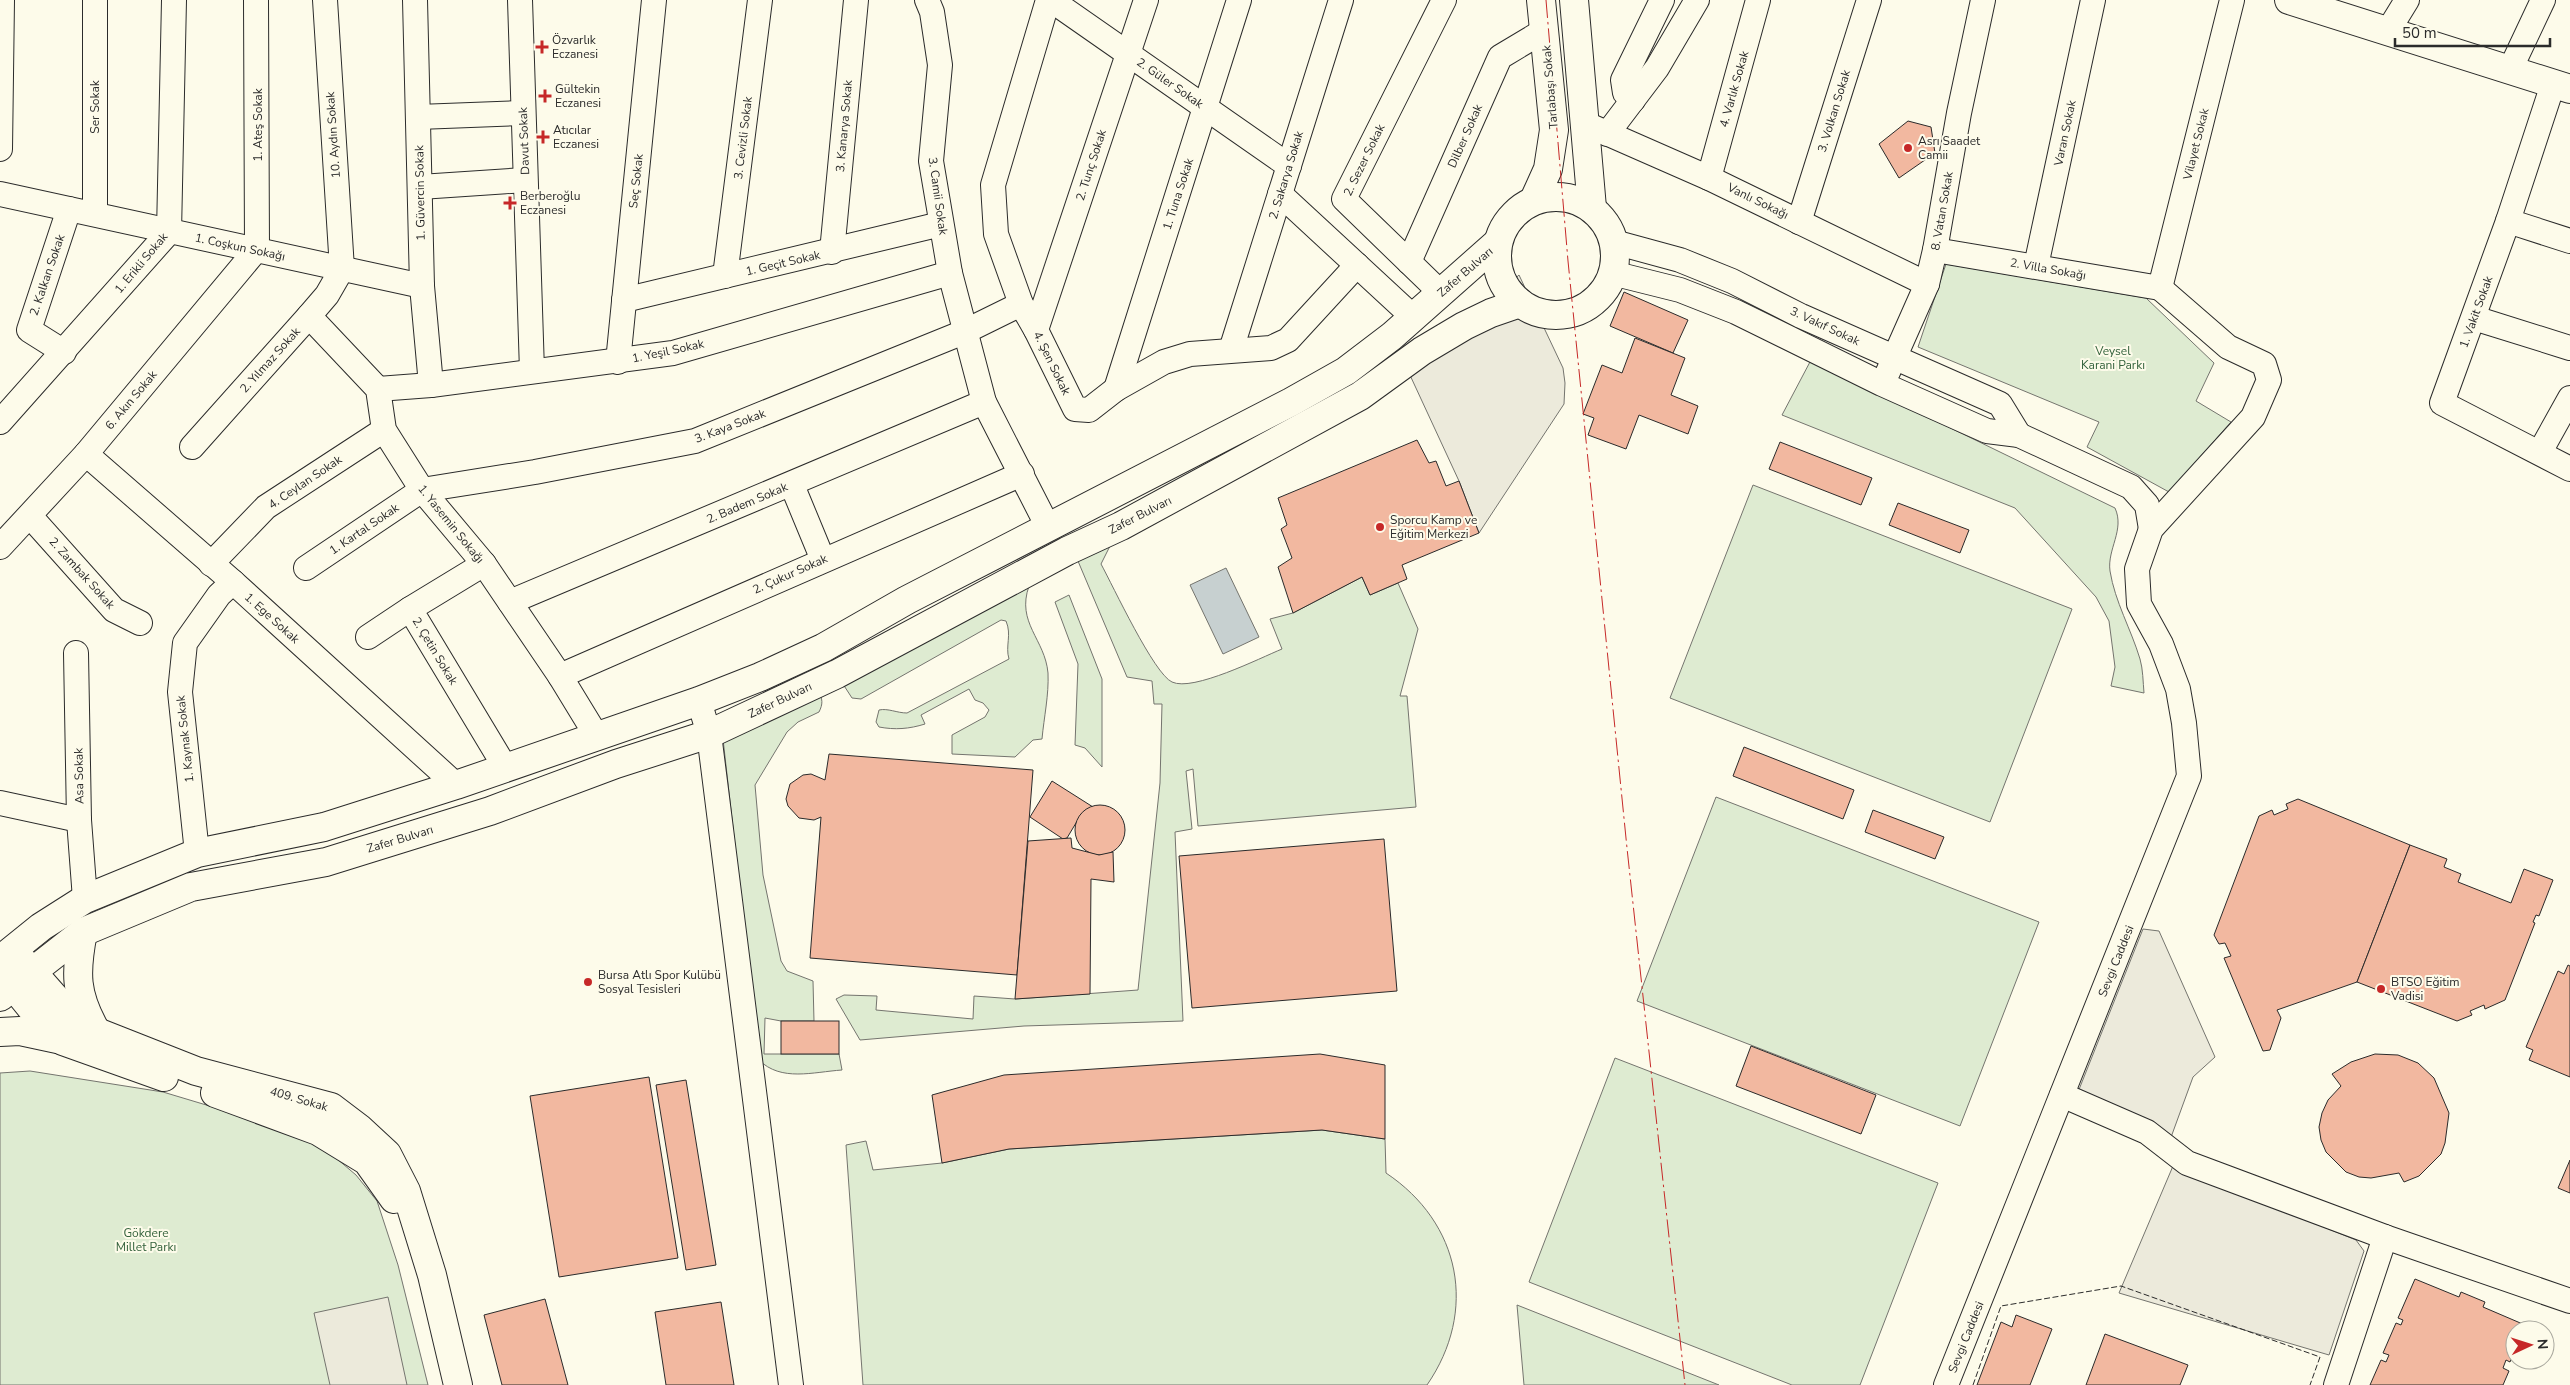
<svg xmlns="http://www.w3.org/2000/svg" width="2570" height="1385" font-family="'Nunito Sans',sans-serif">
<rect width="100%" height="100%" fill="#fdfbea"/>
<g fill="#deebd1" stroke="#74746e">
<polygon points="1946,264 2146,298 2214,363 2196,401 2231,422 2169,492 2087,447 2099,422 1918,347"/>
<path d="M1811,360L2115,508C2125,530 2107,549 2110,571C2115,602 2131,629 2140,659C2143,669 2143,682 2144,693L2111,686L2115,667L2109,621L2096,597L2015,508L1782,415Z"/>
<polygon points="1753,485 2072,609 1990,822 1670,698"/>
<path d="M1111,544L1101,564C1113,586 1154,674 1172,682C1193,692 1260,658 1282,649L1270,619L1293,613L1362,577L1370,595L1398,583L1418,629L1400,696H1407L1416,807L1198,826L1193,769L1186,771L1192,829L1175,832L1183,1021L1024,1026L860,1040L836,999L844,995L877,996L876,1010L973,1019L974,996L1015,999L1138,990L1160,783L1162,704H1154L1152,681L1127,677L1075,554Z"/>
<path d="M1029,586C1016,623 1045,639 1048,673C1049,695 1044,717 1042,739L1033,740L1015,757L952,754V735L985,717L989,710L983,703L975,700L969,689L921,715L925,724C909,729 895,730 879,727L876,722L879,710C888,708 897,713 907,713L1009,659C1005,646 1012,635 1006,621L1001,620L861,699L852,698L841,681Z"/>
<polygon points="1069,595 1102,679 1102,767 1085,748 1075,745 1078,664 1055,602"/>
<path d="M818,691C823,699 823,704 819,712L798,722L787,732L755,785L763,875L781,961L787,971L813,981L814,1021H781L765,1018L764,1054H839L842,1070C813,1072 781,1082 759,1060L722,730Z"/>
<polygon points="1716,797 2039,922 1960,1126 1637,1001"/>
<polygon points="1615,1058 1938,1183 1860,1385 1792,1385 1529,1282"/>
<polygon points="30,1071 163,1092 253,1119 323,1147 356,1175 377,1201 398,1265 428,1385 0,1385 0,1073"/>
<path d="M1322,1130L1385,1139L1386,1173C1461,1223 1478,1311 1427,1385H863L846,1145L866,1141L873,1170L942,1163L1009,1149Z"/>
<polygon points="1517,1305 1719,1385 1524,1385"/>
</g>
<g fill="#eceadb" stroke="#74746e">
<polygon points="1519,275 1563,368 1565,383 1564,404 1479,533 1459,481 1409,373"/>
<polygon points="2143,929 2159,931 2215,1057 2193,1077 2170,1140 2076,1097"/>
<polygon points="2173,1166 2356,1240 2364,1251 2329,1355 2119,1293"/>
<polygon points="388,1297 407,1385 330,1385 314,1313"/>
</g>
<polygon fill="#c7d0d0" stroke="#74746e" points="1226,568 1259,637 1223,654 1190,585"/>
<g fill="#f2b8a0" stroke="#2b2b2b">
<polygon points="1908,121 1931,127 1935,153 1899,178 1879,144"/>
<polygon points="1624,292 1688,320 1673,353 1610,326"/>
<polygon points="1635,338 1685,358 1671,395 1698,406 1688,434 1639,415 1626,449 1588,435 1594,418 1583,414 1602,365 1622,373"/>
<polygon points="1417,440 1429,463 1436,461 1446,486 1459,481 1479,533 1402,565 1407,579 1370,595 1362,577 1293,613 1278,567 1292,558 1281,529 1287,525 1278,498"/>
<polygon points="1780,442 1872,478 1861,505 1769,469"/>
<polygon points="1898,503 1969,530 1960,553 1889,525"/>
<polygon points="1744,747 1854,790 1843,819 1733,776"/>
<polygon points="829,754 1033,770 1017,975 810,958 821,817 814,820 799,818 788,806 786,799 790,784 803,775 811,774 825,780"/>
<polygon points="1052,781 1093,807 1082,813 1067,838 1063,839 1030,817"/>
<polygon points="2298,799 2410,845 2357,982 2277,1010 2281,1018 2270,1050 2263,1051 2224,958 2231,956 2225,943 2219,944 2214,935 2259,816 2272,810 2274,815 2288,809 2286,804"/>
<circle cx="1100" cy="830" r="25"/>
<polygon points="1873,810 1944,837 1935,859 1865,832"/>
<polygon points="1071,838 1072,848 1099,855 1113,852 1114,882 1091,879 1090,994 1015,999 1028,841"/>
<polygon points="1384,839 1397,991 1192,1008 1179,856"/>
<polygon points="2410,845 2447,859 2444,867 2461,874 2458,882 2511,903 2524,869 2553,880 2539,916 2536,915 2533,922 2535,923 2505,1000 2485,1009 2484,1005 2470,1011 2472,1015 2457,1021 2357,982"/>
<polygon points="2568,965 2570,966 2570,1077 2529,1060 2533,1050 2526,1047 2558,971 2564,974"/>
<rect x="781" y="1021" width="58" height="33"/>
<polygon points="1751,1046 1876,1095 1861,1134 1736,1086"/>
<polygon points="1320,1054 1385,1065 1385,1139 1322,1130 1009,1149 942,1163 932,1095 1004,1075"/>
<polygon points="2375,1054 2398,1055 2418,1063 2434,1078 2449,1113 2445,1143 2441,1154 2419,1176 2404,1182 2399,1173 2371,1178 2359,1177 2346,1172 2326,1152 2321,1140 2319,1127 2322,1113 2328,1100 2341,1086 2332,1074 2351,1062"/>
<polygon points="649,1077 678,1258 559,1277 530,1096"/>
<polygon points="686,1080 716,1265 686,1270 656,1085"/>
<polygon points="2570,1160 2570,1193 2558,1188"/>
<polygon points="2415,1279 2459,1297 2461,1292 2485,1302 2483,1307 2525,1325 2523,1330 2515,1330 2515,1349 2510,1362 2506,1360 2503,1368 2509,1371 2503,1385 2370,1385 2381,1360 2386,1362 2389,1355 2383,1353 2396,1323 2401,1325 2403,1320 2398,1318"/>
<polygon points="545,1299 568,1385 502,1385 484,1315"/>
<polygon points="721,1302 734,1385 666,1385 655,1312"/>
<polygon points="2016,1315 2052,1329 2030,1385 1977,1385 2001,1322 2012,1327"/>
<polygon points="2105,1334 2188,1365 2180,1385 2086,1385"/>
</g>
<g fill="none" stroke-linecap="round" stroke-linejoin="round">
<defs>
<g id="minor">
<polyline points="95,0 95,214"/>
<polyline points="415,0 422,286 431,385"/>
<polyline points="520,0 532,371"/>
<polyline points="927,0 932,12 940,65 931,161 950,273 984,402 1048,527"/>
<polyline points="1048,0 993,185 996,234 1021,304 1036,330 1075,409 1089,410 1116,389 1164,362 1190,354 1271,348 1288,340 1357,265"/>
<polyline points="1051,0 1289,166"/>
<polyline points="2388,31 2407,0"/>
<polyline points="2510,70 2543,0"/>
<polyline points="2553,84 2508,221 2442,403 2570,469"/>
<polyline points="1633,100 1625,93 1623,80 1662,0"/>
<polyline points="418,117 522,113"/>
<polyline points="1586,124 1709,178 1927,284"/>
<polyline points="1607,134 1657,68 1697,0"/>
<polyline points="0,149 2,0"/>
<polyline points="1709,178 1758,0"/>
<polyline points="420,187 525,180"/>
<polyline points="0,194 422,286"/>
<polyline points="1280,194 1413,317"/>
<polyline points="2508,221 2570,241"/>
<polyline points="1799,222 1869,0"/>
<polyline points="1614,242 1680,260 1732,281 1801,316 2000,404 2019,435"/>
<polyline points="1935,250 2160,288"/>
<polyline points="832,252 856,0"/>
<polyline points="1409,262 1500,57 1545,30"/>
<polyline points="2036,266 2093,0"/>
<polyline points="1612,273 1680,290 1736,312 1882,384 1987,431 2019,435 2131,487 2147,505 2151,529"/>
<polyline points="725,276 760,0"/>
<polyline points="2160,288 2232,0"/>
<polyline points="1441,293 1344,199 1444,0"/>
<polyline points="624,300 941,224"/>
<polyline points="309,316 378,389 384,430 422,490 484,564 560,676 596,735"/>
<polyline points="2474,318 2570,348"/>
<polyline points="1036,330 1146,0"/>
<polyline points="1231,350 1341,0"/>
<polyline points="64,352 29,330 69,209"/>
<polyline points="618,362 654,0"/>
<polyline points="1888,372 1927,284 1935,250 1959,113 1983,0"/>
<polyline points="378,389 431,385 673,353 950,273"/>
<polyline points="1116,389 1239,0"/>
<polyline points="0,422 169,232 174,0"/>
<polyline points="192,447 309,316 327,295 342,269 325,0"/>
<polyline points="2540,452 2570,398"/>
<polyline points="86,454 233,582 456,785"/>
<polyline points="792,485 823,560"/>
<polyline points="30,516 114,610 140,623"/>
<polyline points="0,547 86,454 257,249 256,0"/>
<polyline points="211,564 266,507 384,430"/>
<polyline points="484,564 410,609 505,767"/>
<polyline points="306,568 422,490 535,472 695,441 964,332 1021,304"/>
<polyline points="510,602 984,402"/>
<polyline points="368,637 410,609"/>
<polyline points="76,653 79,820 85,899"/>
<polyline points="560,676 1022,474"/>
<polyline points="699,701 709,734 791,1385"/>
<polyline points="0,803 79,820"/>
<polyline points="197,853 180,692 185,643 219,595 233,582"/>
<polyline points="2062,1095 2147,1132 2187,1163 2385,1237 2570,1301"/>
<polyline points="1946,1385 2189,776 2184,723 2178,689 2161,644 2139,604 2137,569 2151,529 2253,417 2269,380 2264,364 2228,347 2160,288"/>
<polyline points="2336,1385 2385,1237"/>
</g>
<g id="major">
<polyline points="1574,0 1592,208"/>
<polyline points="2289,0 2570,89"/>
<circle cx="1556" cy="256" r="59"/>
<polyline points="1534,200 1548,169 1554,130 1541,0"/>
<path d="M83,932C75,973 75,994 96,1031"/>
<polyline points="19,957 72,1017 97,1032 196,1071 331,1107 360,1129 387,1154 406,1191 432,1275 458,1385"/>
<polyline points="0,960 41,927 85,899 197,853 324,827 456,785 699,701 760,677 823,648 907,600 1291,402 1346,371 1392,336 1497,243"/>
<polyline points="2,972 45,1025 63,1041 164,1077"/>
<polyline points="0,997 83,932 191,887 326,862 490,811 616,764 709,734 837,674 1067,551 1121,526 1360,396 1422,351 1464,326 1491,313 1520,303"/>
<polyline points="0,1032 20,1031 62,1040"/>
<polyline points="215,1093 318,1131 367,1161 394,1199"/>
</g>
</defs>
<use href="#minor" stroke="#2b2b2b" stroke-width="26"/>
<use href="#major" stroke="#2b2b2b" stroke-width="30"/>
<use href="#minor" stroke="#fdfbea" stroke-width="24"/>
<use href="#major" stroke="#fdfbea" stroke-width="28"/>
<polyline stroke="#2b2b2b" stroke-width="1" stroke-dasharray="6 2.5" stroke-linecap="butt" points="1973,1385 2001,1306 2121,1286 2320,1357 2310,1385"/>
<polyline stroke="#c62828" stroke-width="1" stroke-dasharray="18 4 2.5 4" stroke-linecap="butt" points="1546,0 1568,261 1627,848 1685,1385"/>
</g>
<g fill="#c62828" stroke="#fdfbea" stroke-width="2">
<path d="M539.5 39.5h5v5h5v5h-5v5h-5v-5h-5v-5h5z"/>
<path d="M542.5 88.5h5v5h5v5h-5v5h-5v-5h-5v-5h5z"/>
<path d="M540.5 129.5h5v5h5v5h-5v5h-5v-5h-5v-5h5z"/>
<circle cx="1908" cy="148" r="5"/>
<path d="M507.5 195.5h5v5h5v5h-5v5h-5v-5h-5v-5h5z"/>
<circle cx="1380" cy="527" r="5"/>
<circle cx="588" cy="982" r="5"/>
<circle cx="2381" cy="989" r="5"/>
</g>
<g text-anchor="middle" stroke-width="4" stroke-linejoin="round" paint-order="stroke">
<g font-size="12" fill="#2b2b2b" stroke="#fdfbea" text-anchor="start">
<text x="552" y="44">Özvarlık<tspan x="552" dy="14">Eczanesi</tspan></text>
<text x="555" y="93">Gültekin<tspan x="555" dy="14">Eczanesi</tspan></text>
<text x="553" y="134">Atıcılar<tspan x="553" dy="14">Eczanesi</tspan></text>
<text x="1918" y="145">Asrı Saadet<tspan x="1918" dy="14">Camii</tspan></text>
<text x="520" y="200">Berberoğlu<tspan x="520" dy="14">Eczanesi</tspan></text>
<text x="1390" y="524">Sporcu Kamp ve<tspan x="1390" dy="14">Eğitim Merkezi</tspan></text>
<text x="598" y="979">Bursa Atlı Spor Kulübü<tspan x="598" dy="14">Sosyal Tesisleri</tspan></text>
<text x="2391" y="986">BTSO Eğitim<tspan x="2391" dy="14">Vadisi</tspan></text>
</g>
<g font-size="12" fill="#2b2b2b" stroke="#fdfbea">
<text transform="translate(1170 83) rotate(35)" y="4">2. Güler Sokak</text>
<text transform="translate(1550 87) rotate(-95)" y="4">Tarlabaşı Sokak</text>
<text transform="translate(1734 89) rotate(-74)" y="4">4. Varlık Sokak</text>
<text transform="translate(95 107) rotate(-90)" y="4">Ser Sokak</text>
<text transform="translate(1834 111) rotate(-73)" y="4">3. Volkan Sokak</text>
<text transform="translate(258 125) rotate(-90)" y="4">1. Ateş Sokak</text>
<text transform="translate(844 126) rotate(-85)" y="4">3. Kanarya Sokak</text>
<text transform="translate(2065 133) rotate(-78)" y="4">Varan Sokak</text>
<text transform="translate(333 135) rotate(-94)" y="4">10. Aydın Sokak</text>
<text transform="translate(1465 136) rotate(-66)" y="4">Dilber Sokak</text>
<text transform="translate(743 138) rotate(-83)" y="4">3. Cevizli Sokak</text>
<text transform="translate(524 141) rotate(-92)" y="4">Davut Sokak</text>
<text transform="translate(2196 144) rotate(-76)" y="4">Vilayet Sokak</text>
<text transform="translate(1364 160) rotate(-64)" y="4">2. Sezer Sokak</text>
<text transform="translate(1091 165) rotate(-72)" y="4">2. Tunç Sokak</text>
<text transform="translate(1286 175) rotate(-73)" y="4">2. Sakarya Sokak</text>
<text transform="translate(636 181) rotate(-84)" y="4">Seç Sokak</text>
<text transform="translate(420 193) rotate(-91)" y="4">1. Güvercin Sokak</text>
<text transform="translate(1178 194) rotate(-72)" y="4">1. Tuna Sokak</text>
<text transform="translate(938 196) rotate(82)" y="4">3. Camii Sokak</text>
<text transform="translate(1758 201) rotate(26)" y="4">Vanlı Sokağı</text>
<text transform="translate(1942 211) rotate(-80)" y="4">8. Vatan Sokak</text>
<text transform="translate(240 247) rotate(12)" y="4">1. Coşkun Sokağı</text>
<text transform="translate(141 263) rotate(-50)" y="4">1. Erikli Sokak</text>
<text transform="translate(783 263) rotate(-13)" y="4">1. Geçit Sokak</text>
<text transform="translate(2048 269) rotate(10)" y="4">2. Villa Sokağı</text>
<text transform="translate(1465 272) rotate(-41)" y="4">Zafer Bulvarı</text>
<text transform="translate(47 275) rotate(-71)" y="4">2. Kalkan Sokak</text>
<text transform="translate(2476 312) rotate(-70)" y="4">1. Vakit Sokak</text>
<text transform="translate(1825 326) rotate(25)" y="4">3. Vakıf Sokak</text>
<text transform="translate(668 351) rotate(-12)" y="4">1. Yeşil Sokak</text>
<text transform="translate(270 360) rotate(-48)" y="4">2. Yılmaz Sokak</text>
<text transform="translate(1052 363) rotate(64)" y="4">4. Şen Sokak</text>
<text transform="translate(131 400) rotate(-50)" y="4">6. Akın Sokak</text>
<text transform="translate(730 426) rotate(-21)" y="4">3. Kaya Sokak</text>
<text transform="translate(305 482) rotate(-34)" y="4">4. Ceylan Sokak</text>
<text transform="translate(747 503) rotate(-23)" y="4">2. Badem Sokak</text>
<text transform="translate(1140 515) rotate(-27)" y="4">Zafer Bulvarı</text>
<text transform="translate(451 524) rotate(51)" y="4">1. Yasemin Sokağı</text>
<text transform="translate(364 529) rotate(-34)" y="4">1. Kartal Sokak</text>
<text transform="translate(82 573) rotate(48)" y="4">2. Zambak Sokak</text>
<text transform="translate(790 574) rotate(-24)" y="4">2. Çukur Sokak</text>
<text transform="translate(272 618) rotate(42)" y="4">1. Ege Sokak</text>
<text transform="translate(435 651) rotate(59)" y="4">2. Çetin Sokak</text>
<text transform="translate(780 700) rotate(-25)" y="4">Zafer Bulvarı</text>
<text transform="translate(185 739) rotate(-96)" y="4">1. Kaynak Sokak</text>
<text transform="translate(79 776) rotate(-91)" y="4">Asa Sokak</text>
<text transform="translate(400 839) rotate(-17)" y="4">Zafer Bulvarı</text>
<text transform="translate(2116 961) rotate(-68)" y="4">Sevgi Caddesi</text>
<text transform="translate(299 1099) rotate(16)" y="4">409. Sokak</text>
<text transform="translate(1966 1337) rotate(-68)" y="4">Sevgi Caddesi</text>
</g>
<g font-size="12" fill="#34623c" stroke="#fdfbea">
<text x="2113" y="355">Veysel<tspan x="2113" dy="14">Karani Parkı</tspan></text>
<text x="146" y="1237">Gökdere<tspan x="146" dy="14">Millet Parkı</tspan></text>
</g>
</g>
<g transform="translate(2530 1345) rotate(86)"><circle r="24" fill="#fdfbea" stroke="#a9a89e"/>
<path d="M0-4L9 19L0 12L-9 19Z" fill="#c62828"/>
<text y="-8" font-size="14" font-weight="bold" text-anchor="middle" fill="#2b2b2b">N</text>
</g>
<path d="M2395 38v8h155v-8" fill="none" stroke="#2b2b2b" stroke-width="2.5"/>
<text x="2402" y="38" font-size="15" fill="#2b2b2b" stroke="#fdfbea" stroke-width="4" paint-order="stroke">50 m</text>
</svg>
